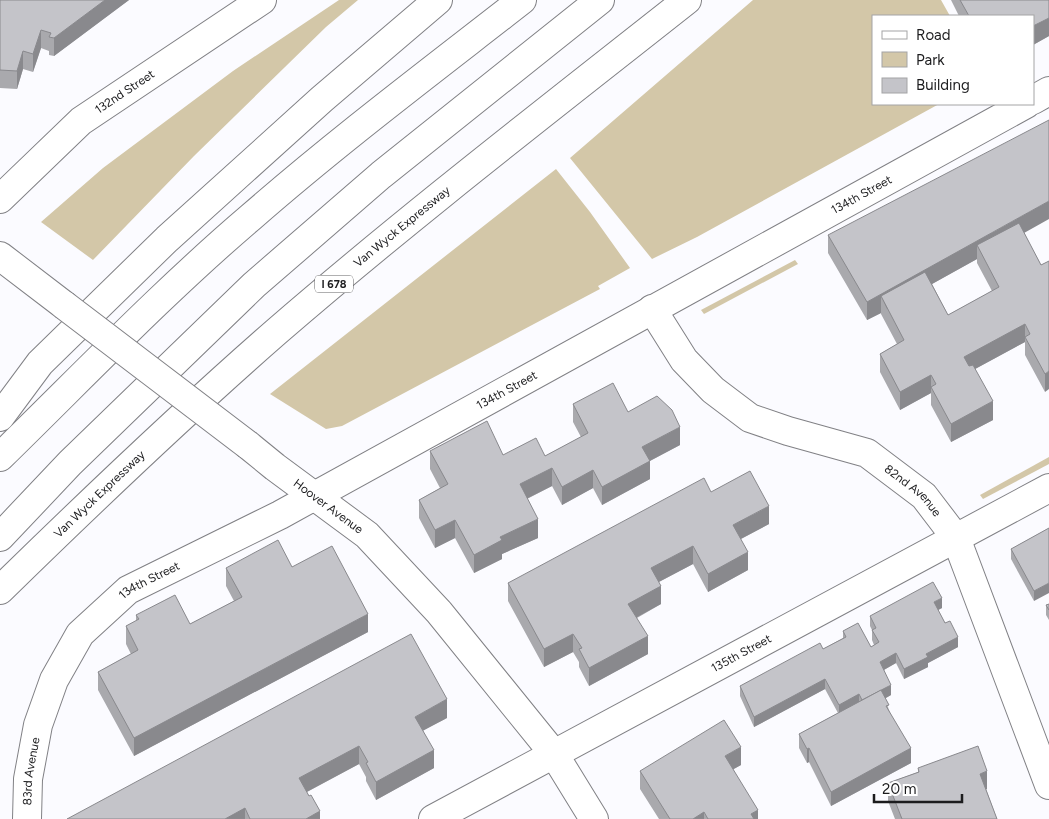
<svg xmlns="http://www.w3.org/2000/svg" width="1049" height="819" font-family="Figtree,sans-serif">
<rect width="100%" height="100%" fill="#fbfbff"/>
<g fill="#d3c7a8">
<polygon points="339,0 358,0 326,27 194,156 93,260 41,222 103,168 233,71"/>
<polygon points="753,0 941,0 950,16 873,16 873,104 939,104 697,237 652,259 570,158"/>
<polygon points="556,169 590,212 630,268 598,286 600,289 342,426 326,429 270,394"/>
<polygon points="795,260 798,264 704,314 701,310"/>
<polygon points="1049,457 1049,464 983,499 980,495"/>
</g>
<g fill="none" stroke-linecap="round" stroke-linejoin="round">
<defs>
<g id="minor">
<polyline points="1033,100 1049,91"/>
<path id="s1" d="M0,199L81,121L262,0"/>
<polyline points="0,256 64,305"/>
<path id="s2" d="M652,309L684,360L713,390L750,418L788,431L867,453L924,496L956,538L1049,785"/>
<path id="s3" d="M248,445L275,467L367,535L439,612L554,754L594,819"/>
<path id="s4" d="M27,819L28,779L38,725L54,680L80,634L128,590L280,515L1026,104"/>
<path id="s5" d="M433,819L1049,488"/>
</g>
<g id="motorway">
<polyline points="0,417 40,363 167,239 322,99 438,0"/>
<path d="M0,457C83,376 163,292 251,217C338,141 431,71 522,0"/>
<polyline points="0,537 70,463 254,285 381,175 600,0"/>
<path id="s6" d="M0,590C90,502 181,415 276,332C409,217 549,109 687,0"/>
</g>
</defs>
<use href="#minor" stroke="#818185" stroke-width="30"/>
<use href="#motorway" stroke="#818185" stroke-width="30"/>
<use href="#minor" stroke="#fff" stroke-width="28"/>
<use href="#motorway" stroke="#fff" stroke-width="28"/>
<defs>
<polyline id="minor-bridge" points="64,305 248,445"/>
</defs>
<use href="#minor-bridge" stroke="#818185" stroke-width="30" stroke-linecap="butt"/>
<use href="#minor-bridge" stroke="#fff" stroke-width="28"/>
</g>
<g fill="#a9a9ad" fill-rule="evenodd">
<polygon points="0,0 129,0 54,56 49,55 49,51 41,48 33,72 23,69 17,89 0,88"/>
<polygon points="951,0 1049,0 1049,36 1033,45 1033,16 959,16"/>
<path d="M1024,233L1041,265L1049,261L1045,392L1025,355V342L975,369L993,420L951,442L931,405V393L900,410L880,372V354L897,344L881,314V313L867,320L828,253V235ZM977,259V263L992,291L948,315L932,284Z"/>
<polygon points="573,404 628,412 680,445 650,461 650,479 602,505 593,488 562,505 552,486 527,499 538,538 502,554 502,559 474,573 455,538 435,548 419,518 419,500 440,488 430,469 430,451 503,455 545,456 581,437 573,422"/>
<polygon points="711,492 769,524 741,539 748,570 708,592 693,564 659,582 661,604 637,618 648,654 589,686 579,667 579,662 573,652 544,667 508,601 508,583"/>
<polygon points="1049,528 1034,601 1011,559 1011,549"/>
<polygon points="292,567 368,632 134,756 98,690 98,672 131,654 126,644 126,626 136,621 136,615 190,624 234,601 226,586 226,568"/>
<polygon points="1049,604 1049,620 1046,615 1046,605"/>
<polygon points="942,608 938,610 958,647 928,663 928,667 904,679 896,663 884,670 891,695 885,698 889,710 911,763 831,806 809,762 807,763 799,748 799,734 838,713 825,689 754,727 740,696 740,686 823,649 843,638 843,631 871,647 874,645 872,640 872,630 870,626 870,616"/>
<polygon points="447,718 423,730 434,768 376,800 366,781 366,777 359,764 307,792 320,819 67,819"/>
<polygon points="741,765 733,769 758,819 659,819 640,789 640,771"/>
<polygon points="918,768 987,789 986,789 997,819 895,819 888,801 888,783 918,772"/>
</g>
<g fill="#89898d">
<polygon points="105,0 129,0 54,56 54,38"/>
<polygon points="1049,18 1049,36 1033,45 1033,26"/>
<polygon points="41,30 41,48 33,72 33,54"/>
<polygon points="23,51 23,69 17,89 17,71"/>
<polygon points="1049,201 1049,219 983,256 977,245 977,259 887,309 881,296 881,313 867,320 867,302"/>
<polygon points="1025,324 1025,342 964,375 964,357"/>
<polygon points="1049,371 1049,389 1045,392 1045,374"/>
<polygon points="931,375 931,393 900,410 900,392"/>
<polygon points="993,401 993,420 951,442 951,424"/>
<polygon points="680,427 680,445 642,465 642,447"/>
<polygon points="650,461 650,479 602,505 602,487"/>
<polygon points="552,468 552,486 520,502 520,484"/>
<polygon points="593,470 593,488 562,505 562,487"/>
<polygon points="769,506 769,524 733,543 733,525"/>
<polygon points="538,519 538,538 502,554 502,559 474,573 474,555 500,537"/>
<polygon points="455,520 455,538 435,548 435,530"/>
<polygon points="693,546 693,564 651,586 651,568"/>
<polygon points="748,552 748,570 708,592 708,574"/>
<polygon points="1049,583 1049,593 1034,601 1034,591"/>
<polygon points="661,586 661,604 628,622 628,604"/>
<polygon points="942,598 942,608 934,612 934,602"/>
<polygon points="368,614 368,632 134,756 134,738"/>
<polygon points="573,634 573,652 544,667 544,649"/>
<polygon points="648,636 648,654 589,686 589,668"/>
<polygon points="958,637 958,647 928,663 928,667 904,679 904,669 926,654"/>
<polygon points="896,653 896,663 880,672 880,662"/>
<polygon points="825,679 825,689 754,727 754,717"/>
<polygon points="891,685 891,695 881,701 879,691"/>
<polygon points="859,694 859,704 839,715 839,705"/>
<polygon points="447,699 447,718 415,735 415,717"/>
<polygon points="359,746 359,764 299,796 299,778"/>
<polygon points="741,747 741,765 725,774 725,756"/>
<polygon points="809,748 809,762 807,763 807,749"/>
<polygon points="911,748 911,763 831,806 831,792"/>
<polygon points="434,750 434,768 376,800 376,782"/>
<polygon points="987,771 987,789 980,792 980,774"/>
<polygon points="245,808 245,819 225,819"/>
<polygon points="758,810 758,819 751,819 751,814"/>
<polygon points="320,811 320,819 306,819"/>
<polygon points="704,812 704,819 693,819"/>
</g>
<g fill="#c4c4c9" stroke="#89898d">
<polygon points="0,0 105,0 54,38 49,37 51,33 41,30 33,54 23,51 17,71 0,70"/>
<polygon points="960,0 1049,0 1049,18 1033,26 1033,16 969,16"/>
<polygon points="1049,120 1049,201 867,302 828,235"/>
<polygon points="1019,223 1041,265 1049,261 1049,371 1045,374 1025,337 1030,334 1025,324 964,357 969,366 973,365 993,401 951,424 931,387 936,384 931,375 900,392 880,354 904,340 881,296 925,272 948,315 999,287 977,245"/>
<polygon points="613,383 628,412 657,396 672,410 680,427 642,447 650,461 602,487 593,470 562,487 552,468 520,484 538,519 500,537 502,540 474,555 455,520 435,530 419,500 448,484 430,451 487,421 503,455 536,438 545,456 588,433 573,404"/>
<polygon points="750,471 769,506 733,525 748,552 708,574 693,546 651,568 661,586 628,604 648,636 589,668 579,649 582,648 573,634 544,649 508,583 704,478 711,492"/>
<polygon points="1049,528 1049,583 1034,591 1011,549"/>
<polygon points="278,540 292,567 332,546 368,614 134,738 98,672 138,650 126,626 139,619 136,615 175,595 190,624 242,597 226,568"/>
<polygon points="933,582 942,598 934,602 945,623 950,621 958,637 926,654 928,657 904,669 896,653 880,662 891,685 862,700 859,694 839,705 825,679 754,717 740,686 820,643 823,649 846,637 843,631 858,623 871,647 879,642 872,630 876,628 870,616"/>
<polygon points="1049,604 1049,610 1046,605"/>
<polygon points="411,634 447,699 415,717 434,750 376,782 366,763 368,762 359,746 299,778 309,796 311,795 320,811 306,819 250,819 245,808 225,819 67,819"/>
<polygon points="881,690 889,705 886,706 911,748 831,792 809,748 807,749 799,734"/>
<polygon points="724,720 741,747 725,756 758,810 751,814 754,819 708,819 704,812 693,819 670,819 640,771"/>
<polygon points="978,746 987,771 980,774 997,819 902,819 888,783 919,772 918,768"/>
</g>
<g text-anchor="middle" stroke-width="4" stroke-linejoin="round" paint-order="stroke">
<rect fill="#fff" stroke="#606062" stroke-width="1" x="315" y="275.5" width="38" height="17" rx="4"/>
<g font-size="11" font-weight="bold" fill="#1c1c1e">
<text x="334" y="288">I 678</text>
</g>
<g font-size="12" fill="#1c1c1e" stroke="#fff">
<text dy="4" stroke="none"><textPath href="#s1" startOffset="165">132nd Street</textPath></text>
<text dy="4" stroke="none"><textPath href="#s4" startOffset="1094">134th Street</textPath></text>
<text dy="4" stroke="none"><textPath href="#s6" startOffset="542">Van Wyck Expressway</textPath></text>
<text dy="4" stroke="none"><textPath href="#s4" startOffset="689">134th Street</textPath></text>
<text dy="4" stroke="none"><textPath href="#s2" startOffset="330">82nd Avenue</textPath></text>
<text dy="4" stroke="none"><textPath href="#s6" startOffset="138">Van Wyck Expressway</textPath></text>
<text dy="4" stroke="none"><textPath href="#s3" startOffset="101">Hoover Avenue</textPath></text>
<text dy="4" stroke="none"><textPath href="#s4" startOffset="284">134th Street</textPath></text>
<text dy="4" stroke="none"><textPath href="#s5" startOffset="350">135th Street</textPath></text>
<text dy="4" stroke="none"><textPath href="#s4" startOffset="48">83rd Avenue</textPath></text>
</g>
</g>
<rect x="872" y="15" width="162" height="90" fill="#ffffff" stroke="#a4a4a5"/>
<rect x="882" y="31" width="25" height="8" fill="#ffffff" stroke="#a4a4a5"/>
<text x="916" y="40" font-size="15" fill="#1c1c1e">Road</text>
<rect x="882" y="52" width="25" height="15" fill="#d3c7a8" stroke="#a4a4a5"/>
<text x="916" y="65" font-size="15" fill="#1c1c1e">Park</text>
<rect x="882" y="78" width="25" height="15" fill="#c4c4c9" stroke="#a4a4a5"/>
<text x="916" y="90" font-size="15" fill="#1c1c1e">Building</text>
<path d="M874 794v8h88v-8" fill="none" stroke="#1c1c1e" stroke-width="2.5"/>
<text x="882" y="794" font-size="15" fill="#1c1c1e" stroke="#ffffff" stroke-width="4" paint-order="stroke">20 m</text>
</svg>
